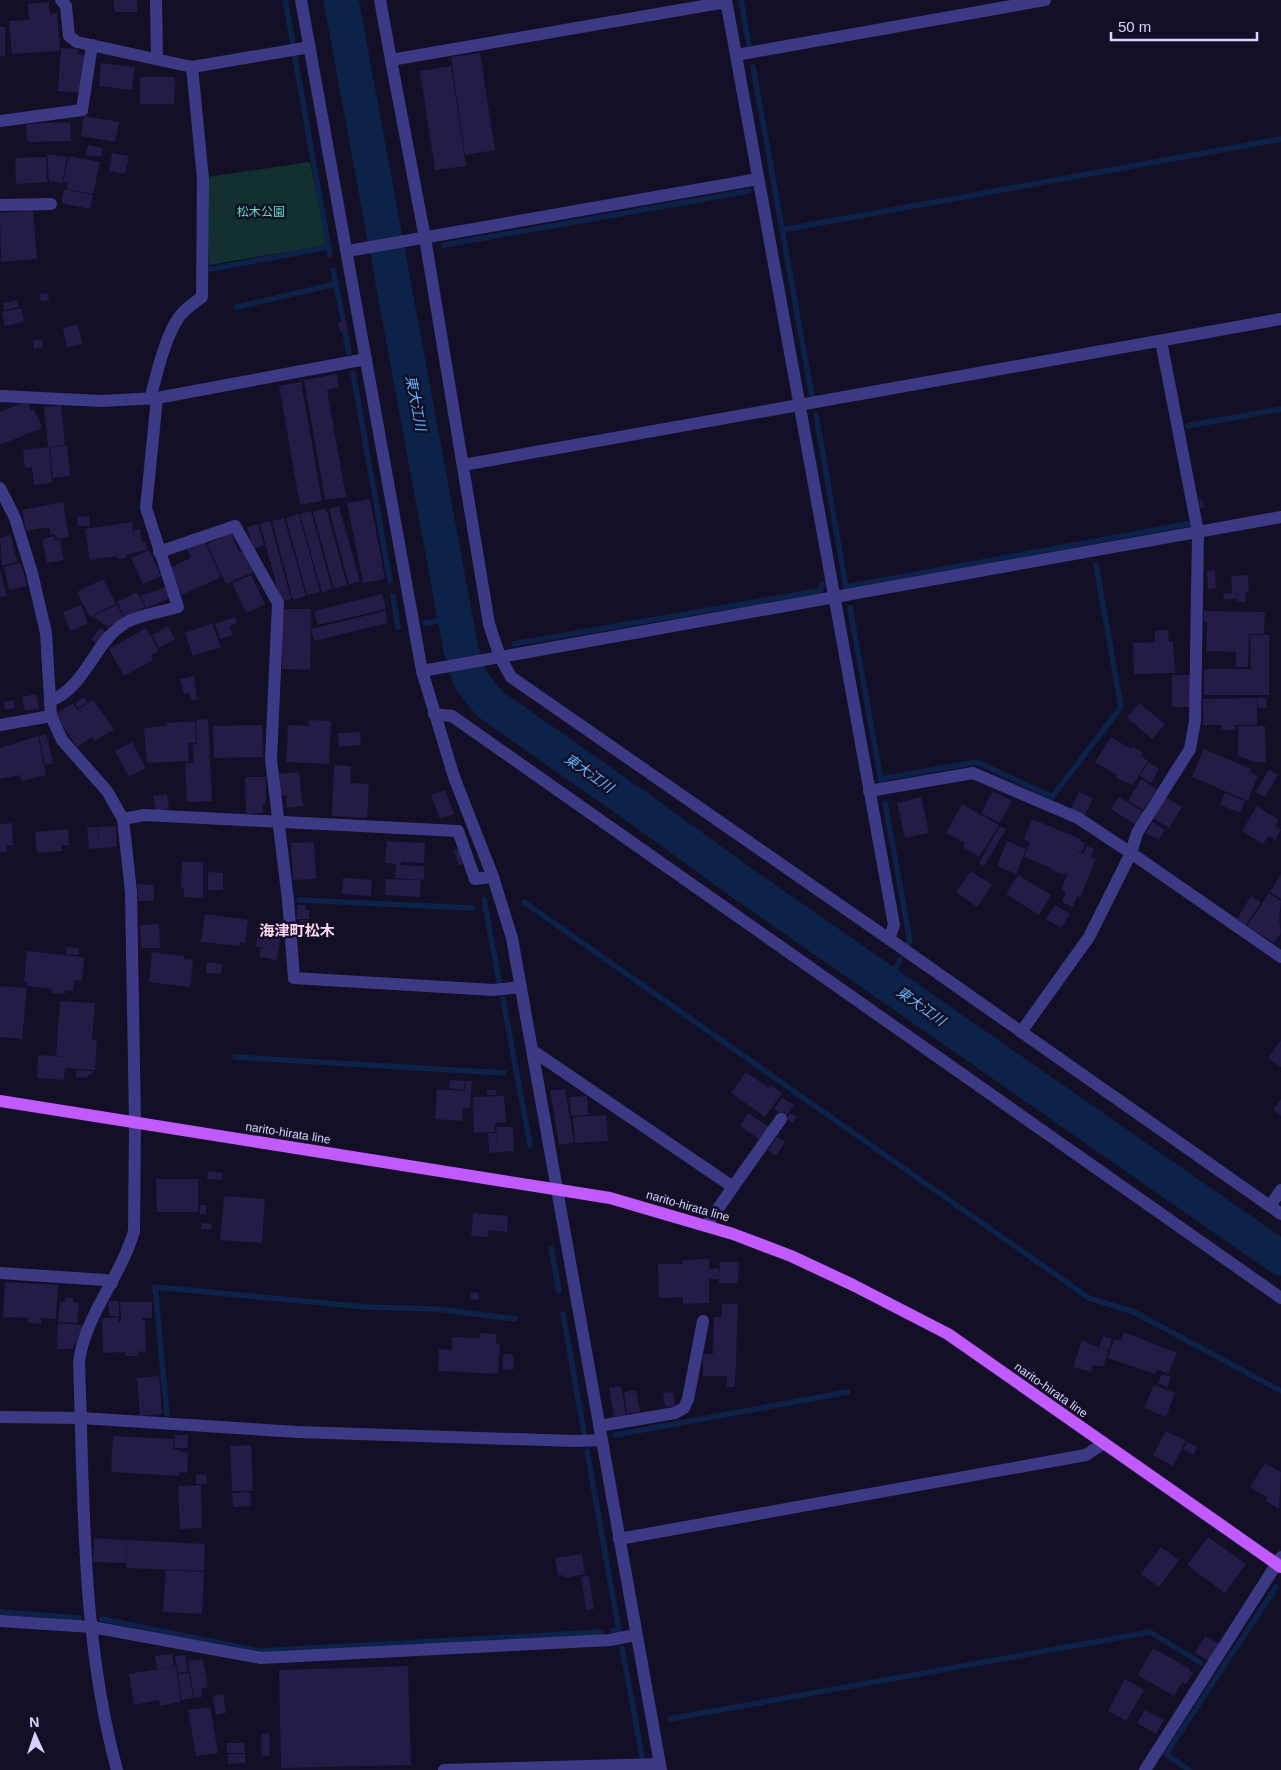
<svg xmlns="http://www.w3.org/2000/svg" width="1281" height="1770" font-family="Arial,'Noto Sans JP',sans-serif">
<rect width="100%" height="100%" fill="#130f26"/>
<polygon fill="#12302f" points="310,162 327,245 209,265 207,177"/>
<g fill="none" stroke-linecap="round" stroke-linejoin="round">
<g stroke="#0c2248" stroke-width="5.5">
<polyline points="285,0 293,43"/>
<polyline points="741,0 749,45"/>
<polyline points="295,58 330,255"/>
<polyline points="753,67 812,397"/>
<polyline points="782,230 1281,139"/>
<polyline points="444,245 749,191"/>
<polyline points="211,269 329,247"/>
<polyline points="333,270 343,319"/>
<polyline points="237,307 336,284"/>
<polyline points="345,333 349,352"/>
<polyline points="353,373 390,581"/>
<polyline points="816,415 846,587 1188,524"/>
<polyline points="1188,426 1281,409"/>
<polyline points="393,596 398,627"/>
<polyline points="850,608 881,781"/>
<polyline points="425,623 456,618"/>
<polyline points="514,644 819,591 823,584"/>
<polyline points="881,779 977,762 1052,797 1121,707 1096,565"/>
<polyline points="885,803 910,941 907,946"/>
<polyline points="484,899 499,981"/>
<polyline points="299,900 473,908"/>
<polyline points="524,902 1089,1298 1134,1312 1281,1391"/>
<polyline points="888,984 900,960"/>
<polyline points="503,999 530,1145"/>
<polyline points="235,1057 504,1073"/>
<polyline points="551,1248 559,1291"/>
<polyline points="563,1314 584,1432"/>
<polyline points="167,1414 155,1287 366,1307 436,1309 515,1319"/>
<polyline points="615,1435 848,1392"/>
<polyline points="587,1451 619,1631 613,1631"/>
<polyline points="0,1612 79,1618"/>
<polyline points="102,1619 259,1651 601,1632"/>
<polyline points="622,1648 642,1756"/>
<polyline points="670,1719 1150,1632 1201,1663"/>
<polyline points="1189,1770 1166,1754 1276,1587"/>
</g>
<polyline stroke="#0c2248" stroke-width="35" points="341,0 461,650 470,679 490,704 640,809 745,885 1281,1258"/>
</g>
<g fill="#241b47">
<polygon points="114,0 137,0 137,12 117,12 114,10"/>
<polygon points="49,2 50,14 57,13 60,51 12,54 9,21 29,20 28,4"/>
<rect x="0" y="27" width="5" height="29"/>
<polygon points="61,48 78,49 77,54 84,55 82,93 58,91"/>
<polygon points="480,53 495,150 465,155 451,57"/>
<polygon points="101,63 135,67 132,90 99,86"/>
<polygon points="451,66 466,166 435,170 420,71"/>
<polygon points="140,77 175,77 174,104 140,104"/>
<polygon points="84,116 119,122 115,142 81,136"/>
<polygon points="70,122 71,141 27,142 26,124"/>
<polygon points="88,145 102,148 101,157 86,155"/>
<polygon points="112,153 129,156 125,174 109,171"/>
<polygon points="47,154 67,157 62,183 49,181"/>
<polygon points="69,156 100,162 93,194 67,189 68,182 63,182"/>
<polygon points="46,157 47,182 16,184 15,158"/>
<polygon points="64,189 93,195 90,209 61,203"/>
<polygon points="33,210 37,259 1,262 0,213"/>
<polygon points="48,293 49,300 41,301 40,294"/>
<polygon points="17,300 19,307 4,310 3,303"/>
<polygon points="21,308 24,322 5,326 2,312"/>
<polygon points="346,320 348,330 340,332 338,322"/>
<polygon points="78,324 82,344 67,348 63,328"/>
<polygon points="42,339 43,347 34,349 33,341"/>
<polygon points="337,374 339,387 327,390 346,497 325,500 304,380"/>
<polygon points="301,382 322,501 300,505 279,386"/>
<polygon points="27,401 31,410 18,416 34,409 42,428 0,445 0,412 14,406 16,412 14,406"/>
<polygon points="61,405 65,445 48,447 44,407"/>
<polygon points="67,446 70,476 53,478 50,447"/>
<polygon points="49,447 52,483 34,485 32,467 25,468 23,450"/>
<polygon points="370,499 385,579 363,583 347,503"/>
<polygon points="1199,500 1203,500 1204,507 1200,508"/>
<polygon points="63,502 69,537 56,539 55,534 51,535 49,527 26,531 22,510"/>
<polygon points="339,506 360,582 349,584 329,509"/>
<polygon points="326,508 347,585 334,589 313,512"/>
<polygon points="311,511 332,589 322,593 300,514"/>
<polygon points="299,514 320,592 307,595 286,518"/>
<polygon points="89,516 90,526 78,526 77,517"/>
<polygon points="284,518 306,596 293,600 272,521"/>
<polygon points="270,521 291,599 281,602 260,524"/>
<polygon points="132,522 135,541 134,530 140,529 142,542 146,542 147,550 126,555 126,558 118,559 117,556 90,560 85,529"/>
<polygon points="258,524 264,546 253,549 247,527"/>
<polygon points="231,533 239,552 243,550 253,572 226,584 207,544"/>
<polygon points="11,535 17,562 2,566 0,538"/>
<polygon points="54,536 55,541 60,540 64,560 47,563 42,539"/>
<polygon points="205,542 221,577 182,595 169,568 191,558 187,549"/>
<polygon points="149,550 161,576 143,584 131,558"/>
<polygon points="21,563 27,586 9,590 4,567"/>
<polygon points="0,570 7,596 0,597"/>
<polygon points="1215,570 1216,588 1208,589 1207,571"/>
<polygon points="251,575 265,604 246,613 232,583"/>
<polygon points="1248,575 1249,592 1245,592 1246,602 1237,602 1237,593 1236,599 1224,599 1223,594 1232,593 1231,576"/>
<polygon points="103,579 116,604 90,617 77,592"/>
<polygon points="165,587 170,598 146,608 141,596"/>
<polygon points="137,592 145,607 125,618 117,602"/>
<polygon points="382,594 386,609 318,625 314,611"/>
<polygon points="81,605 88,624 70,631 63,612"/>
<polygon points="117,605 124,618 107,627 93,616"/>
<polygon points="282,609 311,609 310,670 282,669"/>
<polygon points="385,611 388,623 314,641 311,629"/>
<polygon points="1204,611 1265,612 1264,634 1249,634 1248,667 1236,667 1236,652 1206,651 1207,622 1204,622"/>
<polygon points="235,617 237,623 230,626 233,635 220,639 215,624"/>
<polygon points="212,623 221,647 193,656 185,633"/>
<polygon points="168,626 175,639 159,648 152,635"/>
<polygon points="100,628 107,633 98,645 91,639"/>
<polygon points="146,628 159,651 151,655 153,660 124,676 109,649"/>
<polygon points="1168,630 1169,642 1173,641 1175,673 1134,674 1133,643 1155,642 1155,631"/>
<polygon points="1250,635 1269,635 1269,695 1204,695 1204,669 1251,669"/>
<rect x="1172" y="675" width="19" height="32"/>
<polygon points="194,676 197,699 191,700 189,693 184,694 180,679"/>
<polygon points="36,694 39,709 25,711 22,697"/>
<polygon points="84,697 87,702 78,708 75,703"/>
<polygon points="1257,698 1257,725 1235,725 1235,730 1221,730 1221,725 1203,725 1203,699"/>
<polygon points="1258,698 1266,698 1267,708 1258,708"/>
<polygon points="14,700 15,708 5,710 4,702"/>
<polygon points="93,700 114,729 95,741 92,737 77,747 55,714 73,703 79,712 78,709"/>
<polygon points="1139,703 1165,724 1152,739 1127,718"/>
<polygon points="208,719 212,801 187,802 185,763 194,763 193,744 197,744 196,720"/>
<polygon points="309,720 331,721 329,764 286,762 288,725 309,726"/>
<polygon points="195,721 196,743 188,743 189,761 147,763 144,728 167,726 167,723"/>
<polygon points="262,725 263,757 214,758 213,726"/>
<polygon points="1238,726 1265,726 1266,762 1255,762 1238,756"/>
<polygon points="360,732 361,745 339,747 338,733"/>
<polygon points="46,734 53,763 45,765 39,736"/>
<polygon points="38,736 46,775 21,781 20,775 0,779 0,748"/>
<polygon points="1111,737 1131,749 1132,746 1143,753 1141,756 1148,761 1133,785 1116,778 1117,775 1095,762"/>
<polygon points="132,742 146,768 129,777 115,751"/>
<polygon points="1204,749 1251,769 1250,772 1258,776 1251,792 1242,790 1251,793 1248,801 1192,777"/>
<polygon points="1149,762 1159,769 1151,783 1140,776"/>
<polygon points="334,765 351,766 350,783 369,784 367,818 332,816"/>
<polygon points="1269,769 1278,775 1265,797 1256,792"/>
<polygon points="299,772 303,806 287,808 286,795 280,796 278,774"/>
<polygon points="245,777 266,777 266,804 263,803 263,813 246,814"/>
<polygon points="1141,779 1157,789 1143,810 1128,801"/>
<polygon points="445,790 454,814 440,819 431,795"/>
<polygon points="993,791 1012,801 1000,823 981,813"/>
<polygon points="1079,792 1093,798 1085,815 1071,809"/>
<polygon points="1225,793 1245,801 1240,813 1220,805"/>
<polygon points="167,794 169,809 156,811 153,796"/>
<polygon points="921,797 929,833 905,838 897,803"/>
<polygon points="1119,797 1143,812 1136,825 1111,809"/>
<polygon points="1166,797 1182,807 1169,828 1153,818"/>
<polygon points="962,804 999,825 979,857 963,847 965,843 946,833"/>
<polygon points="1257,806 1279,820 1275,826 1281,830 1275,840 1269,836 1263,844 1242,831"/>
<polygon points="1032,819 1081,839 1080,841 1085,843 1082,852 1076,851 1083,854 1087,846 1094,849 1091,857 1096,859 1080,898 1077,896 1073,907 1062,902 1066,892 1061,890 1075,855 1067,874 1064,873 1063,875 1051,870 1051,868 1024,857 1030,842 1024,839"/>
<polygon points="1152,822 1165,830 1159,840 1146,833"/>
<polygon points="12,823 13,845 7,845 7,852 0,852 0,824"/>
<polygon points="116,826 117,847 99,848 98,827"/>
<polygon points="1000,826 1006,829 984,866 979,863"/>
<polygon points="87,827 97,827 99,848 89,849"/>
<polygon points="68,829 69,845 61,845 62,851 37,853 35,832"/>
<polygon points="387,841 425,843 424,863 401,862 401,865 424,866 424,880 395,878 396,864 385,863"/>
<polygon points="1007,841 1026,849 1016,874 997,866"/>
<polygon points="314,842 316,879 293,880 291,843"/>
<polygon points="460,849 463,864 458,865 454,850"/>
<polygon points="182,862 203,862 203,898 184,897 184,888 181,888"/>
<polygon points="971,871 992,885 977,907 956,892"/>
<polygon points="208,872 223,873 223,890 208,890"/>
<polygon points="1281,874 1281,899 1270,892"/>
<polygon points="1018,875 1051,895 1039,915 1006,894"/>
<polygon points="343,878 372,880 371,896 342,894"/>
<polygon points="386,879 421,880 420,897 385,895"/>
<polygon points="138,884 154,885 154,901 138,901"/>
<polygon points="1269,893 1281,901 1279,919 1281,933 1274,943 1247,926"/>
<polygon points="1251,896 1261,902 1246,925 1237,919"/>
<polygon points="298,905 305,905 306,910 309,910 309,919 296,919"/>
<polygon points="1055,905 1070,914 1061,928 1046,919"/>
<polygon points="205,914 248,920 245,943 240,942 240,946 201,942"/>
<rect x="300" y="920" width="8" height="7"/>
<polygon points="264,923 282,925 277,960 259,957 261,947 256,947 259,925 264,925"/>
<polygon points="159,924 160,948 141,948 140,925"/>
<polygon points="67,947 79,948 79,955 66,954"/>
<polygon points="27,951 84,957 82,981 74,980 73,991 65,990 65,994 52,993 52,989 27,986 27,982 24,981"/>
<polygon points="152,952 184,956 184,959 193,960 190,987 149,982"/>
<polygon points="207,962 222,964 221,974 206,973"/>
<polygon points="0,986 27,988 22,1039 0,1037"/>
<polygon points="60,1001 95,1003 92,1040 97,1040 95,1070 65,1068 64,1080 37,1078 38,1055 66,1057 56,1055"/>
<polygon points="1281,1040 1281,1067 1268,1058"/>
<polygon points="76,1070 92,1071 92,1075 88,1075 88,1078 76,1077"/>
<polygon points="746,1072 769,1088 771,1086 782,1093 765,1117 731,1093"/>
<polygon points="450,1080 465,1081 464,1090 449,1088"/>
<polygon points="466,1081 472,1081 470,1108 463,1108 462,1121 435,1119 437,1089 465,1091"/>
<polygon points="565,1089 574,1142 559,1145 550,1091"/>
<rect x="487" y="1090" width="9" height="5"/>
<polygon points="504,1096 506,1122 495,1123 495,1132 474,1133 473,1097"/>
<polygon points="587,1096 588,1115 571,1116 570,1097"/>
<polygon points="782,1097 794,1105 785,1117 774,1109"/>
<polygon points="1281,1099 1281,1116 1273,1110"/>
<polygon points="748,1113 771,1128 762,1141 740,1126"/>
<polygon points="790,1113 797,1117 792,1123 786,1119"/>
<polygon points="606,1115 608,1141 575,1143 573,1117"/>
<polygon points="496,1127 513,1127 514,1151 497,1152"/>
<polygon points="488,1133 496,1133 497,1152 489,1153"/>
<polygon points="777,1137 785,1142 776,1156 768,1150"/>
<polygon points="208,1171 223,1173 222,1180 207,1179"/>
<polygon points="156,1179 198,1179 198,1212 157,1212"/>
<polygon points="224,1196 265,1199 262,1243 220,1240"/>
<rect x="200" y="1205" width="6" height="9"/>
<polygon points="473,1213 508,1216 507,1232 489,1230 488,1237 471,1236"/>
<polygon points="202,1223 212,1224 211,1230 201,1229"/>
<polygon points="709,1259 709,1269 719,1268 719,1279 709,1279 709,1303 683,1304 683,1297 659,1298 658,1264 683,1264 683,1260"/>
<polygon points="720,1262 739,1262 738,1283 719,1283"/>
<polygon points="5,1282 58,1285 56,1319 41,1318 41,1324 28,1323 28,1318 3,1317"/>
<polygon points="471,1292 479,1293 479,1300 470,1299"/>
<polygon points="65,1297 73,1298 73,1302 79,1303 77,1323 58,1322 60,1302 65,1302"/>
<rect x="109" y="1301" width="10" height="15"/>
<polygon points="120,1302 152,1302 152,1318 142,1318 143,1321 145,1321 146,1351 138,1352 138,1356 125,1356 125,1352 103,1353 102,1318 118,1317 118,1322 121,1321"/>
<polygon points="722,1304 738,1304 735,1387 727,1387 727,1376 703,1376 703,1354 713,1354 714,1317 722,1317"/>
<polygon points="58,1323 84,1325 73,1349 57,1349"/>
<polygon points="1124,1332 1177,1353 1168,1374 1157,1369 1155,1374 1108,1358 1114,1339 1121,1341"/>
<polygon points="480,1333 496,1334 496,1344 500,1344 498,1374 438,1371 439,1349 452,1350 452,1337 479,1338"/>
<polygon points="1103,1336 1112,1339 1108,1351 1099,1348"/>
<polygon points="1082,1340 1108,1352 1103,1367 1093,1365 1091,1372 1073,1367"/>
<polygon points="503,1354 513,1354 514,1369 503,1370"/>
<polygon points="1162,1374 1171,1377 1167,1387 1158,1383"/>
<polygon points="159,1376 162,1414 140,1416 137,1378"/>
<polygon points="1154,1385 1175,1393 1166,1417 1144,1408"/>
<polygon points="621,1386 626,1415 614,1417 609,1388"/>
<polygon points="636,1390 640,1412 627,1414 624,1392"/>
<polygon points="673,1392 675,1406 665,1407 663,1393"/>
<polygon points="1166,1431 1186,1441 1173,1466 1153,1455"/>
<polygon points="175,1435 188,1435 187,1448 174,1448"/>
<polygon points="113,1436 174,1439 173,1449 188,1453 187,1473 180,1472 179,1476 111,1472"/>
<polygon points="1187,1442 1197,1447 1194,1455 1183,1449"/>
<polygon points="251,1445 253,1491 232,1491 230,1446"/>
<polygon points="1265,1463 1281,1472 1279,1509 1266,1501 1268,1498 1250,1487"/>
<polygon points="206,1474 207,1484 196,1484 196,1475"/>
<polygon points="201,1485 202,1528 180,1529 178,1486"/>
<polygon points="250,1492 251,1506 233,1507 232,1493"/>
<polygon points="1208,1537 1246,1564 1225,1593 1187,1565"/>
<polygon points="94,1538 127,1540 126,1563 93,1562"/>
<polygon points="127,1540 205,1544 204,1571 126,1568"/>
<polygon points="1161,1547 1179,1560 1159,1587 1141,1574"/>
<polygon points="582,1554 585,1574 564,1578 563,1575 558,1576 555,1558"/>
<polygon points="166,1570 204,1572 202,1614 163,1612"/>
<polygon points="589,1576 594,1609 586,1610 581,1577"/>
<polygon points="1205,1636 1221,1645 1211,1662 1195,1653"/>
<polygon points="1153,1648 1190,1669 1189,1670 1193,1673 1186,1684 1182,1682 1174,1696 1138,1675"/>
<polygon points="172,1654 174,1666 157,1669 155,1656"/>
<polygon points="185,1655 188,1671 178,1673 175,1656"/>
<polygon points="203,1659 208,1687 201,1689 202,1697 194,1698 188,1661"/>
<polygon points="176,1666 181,1702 160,1706 159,1700 134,1705 129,1674"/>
<polygon points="408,1666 411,1765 281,1768 279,1670"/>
<polygon points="189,1673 193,1698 182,1700 178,1674"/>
<polygon points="1125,1679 1144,1690 1126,1721 1108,1711"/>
<polygon points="223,1694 226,1713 216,1715 213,1696"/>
<polygon points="210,1707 218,1753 196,1756 188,1710"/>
<polygon points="1145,1710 1164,1720 1156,1734 1137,1723"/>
<polygon points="269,1733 270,1756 262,1756 261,1734"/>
<polygon points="227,1743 244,1743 245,1753 227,1753"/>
<polygon points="228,1754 245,1754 245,1763 228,1764"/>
</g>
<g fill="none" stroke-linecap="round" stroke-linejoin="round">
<g stroke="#3d3a85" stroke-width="12">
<polyline points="61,0 66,6 69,36 77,42 192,67 310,47"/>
<polyline points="156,0 157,58"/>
<polyline points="301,0 422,671 454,777 493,877 512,938 661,1770"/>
<polyline points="380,0 391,60"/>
<polyline points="726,0 894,925 889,939 511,677 500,657 489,624 425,238 391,60 726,2"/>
<polyline points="736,55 1045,0"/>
<polyline points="0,121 82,110 92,45"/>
<polyline points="0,205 51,204"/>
<polyline points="348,251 758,179"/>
<polyline points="1161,341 1198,532 1195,721 1190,749 1137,833 1131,853 1281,957"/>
<polyline points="0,396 101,401 157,398 366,359"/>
<path d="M150,399C157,374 164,339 179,317C185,309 194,303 202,297L203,179L192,67"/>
<polyline points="463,465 1281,319"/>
<path d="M0,488L15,518L32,573L46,633L51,716L62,740L107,791L123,819L131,892L135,1122L134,1231C121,1277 85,1315 79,1362C84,1498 81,1638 117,1770"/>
<polyline points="159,552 235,526 278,603 271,760 288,900 294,978 493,990 521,987"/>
<polyline points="422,671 1281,517"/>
<path d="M50,701C87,687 94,640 127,622C142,614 162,612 178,607L146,508L157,398"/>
<polyline points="434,714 452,716 1281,1298"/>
<polyline points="0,725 51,716"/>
<polyline points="869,791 973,773 1078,818 1131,853 1089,937 1021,1032"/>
<polyline points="123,819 144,815 458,831 475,879 493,877"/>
<polyline points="889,939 1281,1214"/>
<polyline points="533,1051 733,1187 706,1226"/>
<polyline points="733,1187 781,1119"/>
<polyline points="1270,1206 1281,1190"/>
<polyline points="0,1273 105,1280 112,1283"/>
<polyline points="0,1417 81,1418 298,1432 575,1441 602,1440"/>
<polyline points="599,1426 675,1413 684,1408 688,1399 703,1321"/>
<polyline points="619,1539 1086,1455 1104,1443"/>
<polyline points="0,1621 92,1627 261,1658 610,1640 636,1635"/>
<polyline points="444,1770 660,1764"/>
<polyline points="1145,1770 1281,1557"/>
</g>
<polyline stroke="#c25bff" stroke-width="12" points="0,1101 610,1198 733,1234 791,1256 853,1285 948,1334 1281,1567"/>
</g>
<g text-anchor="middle" stroke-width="5" stroke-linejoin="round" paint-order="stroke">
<g font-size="12" fill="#5fe0c0" stroke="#130f26">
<text x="261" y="216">松木公園</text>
</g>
<g font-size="12" fill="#d9d4ff" stroke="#130f26">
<text transform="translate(288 1133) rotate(9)" y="4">narito-hirata line</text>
<text transform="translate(688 1206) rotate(16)" y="4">narito-hirata line</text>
<text transform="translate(1051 1390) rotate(35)" y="4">narito-hirata line</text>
</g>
<g font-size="14" font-style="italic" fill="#62b6ff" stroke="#130f26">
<text transform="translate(416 403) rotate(79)" y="5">東大江川</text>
<text transform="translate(589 773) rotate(35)" y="5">東大江川</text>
<text transform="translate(921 1006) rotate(35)" y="5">東大江川</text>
</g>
<g font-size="15" font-weight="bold" fill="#ffd6f0" stroke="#130f26">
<text x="297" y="936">海津町松木</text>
</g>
</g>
<g transform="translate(35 1735) rotate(357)" stroke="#130f26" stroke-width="4" paint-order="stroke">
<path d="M0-4L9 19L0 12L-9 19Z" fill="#d9d4ff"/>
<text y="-8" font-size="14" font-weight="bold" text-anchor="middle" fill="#d9d4ff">N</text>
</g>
<path d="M1111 32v8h146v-8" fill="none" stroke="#d9d4ff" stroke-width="2.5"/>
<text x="1118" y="32" font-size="15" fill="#d9d4ff" stroke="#130f26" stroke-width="4" paint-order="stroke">50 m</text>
</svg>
